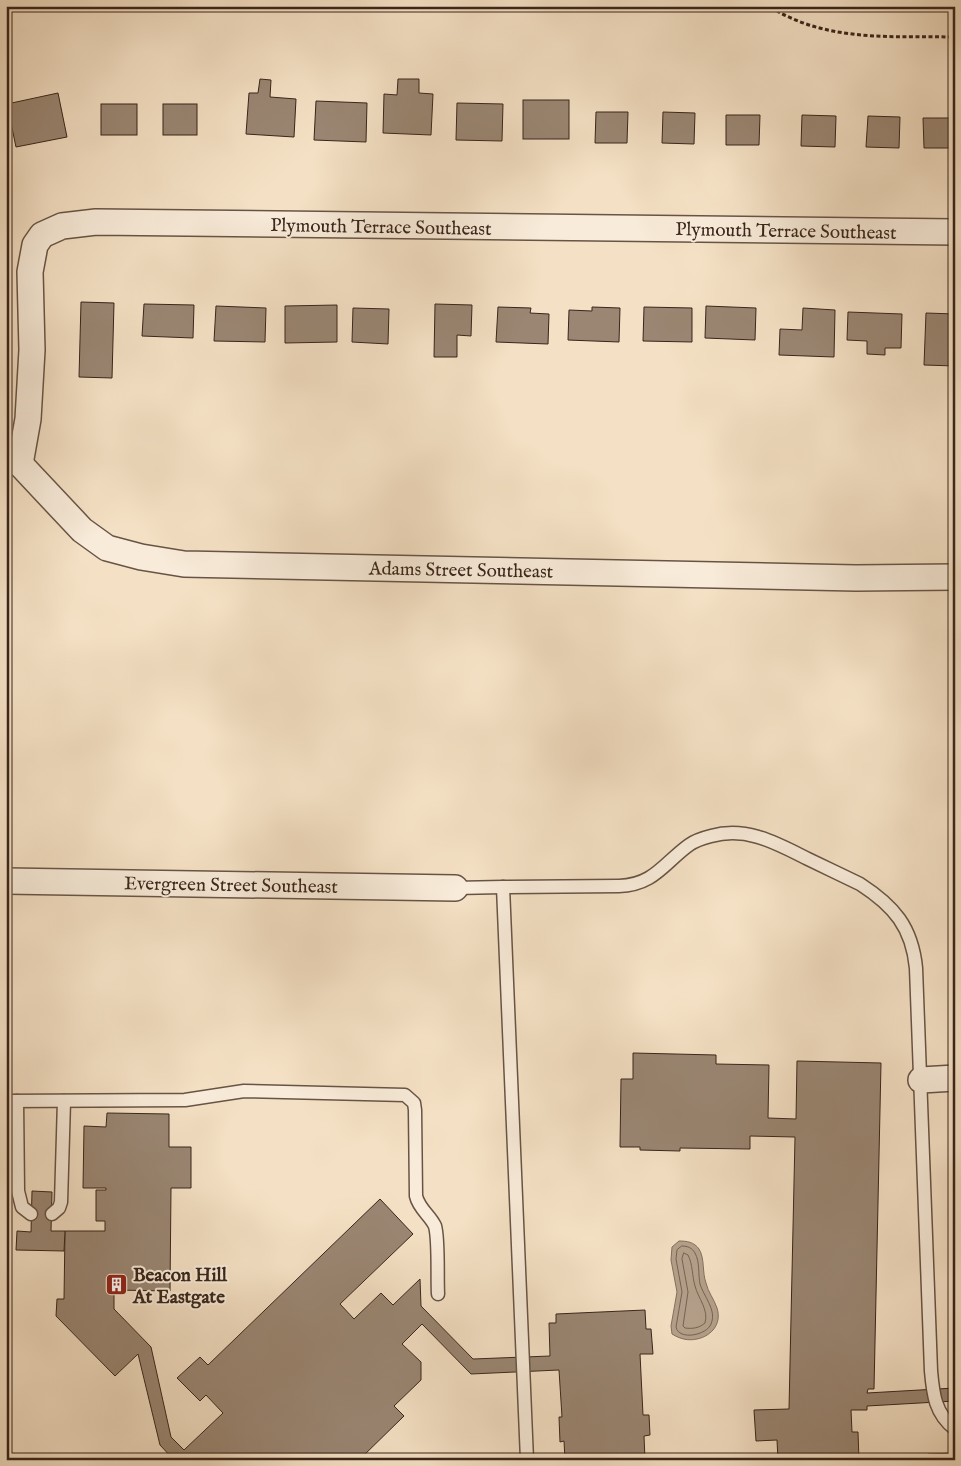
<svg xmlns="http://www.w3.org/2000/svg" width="961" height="1466" font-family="'IM FELL English',serif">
<rect width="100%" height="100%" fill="#f4e0c4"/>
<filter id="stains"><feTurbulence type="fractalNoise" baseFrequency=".004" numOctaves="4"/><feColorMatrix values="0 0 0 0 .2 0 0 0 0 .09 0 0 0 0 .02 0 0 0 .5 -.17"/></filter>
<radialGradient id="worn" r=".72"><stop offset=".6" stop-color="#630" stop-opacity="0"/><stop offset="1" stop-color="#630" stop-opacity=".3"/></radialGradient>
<path fill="#b4a08b" stroke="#836f5e" d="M679,1241C687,1241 694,1242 699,1249C705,1259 702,1272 706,1283C708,1292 714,1299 717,1308C722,1323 712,1336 697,1339C688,1341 680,1339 672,1334L671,1326L677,1292L671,1260L672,1247Z"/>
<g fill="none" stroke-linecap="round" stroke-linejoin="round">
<g stroke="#766253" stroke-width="1">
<path d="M682,1246C688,1246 692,1248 695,1253C700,1262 698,1274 700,1284C704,1297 717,1310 711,1324C707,1335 679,1341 676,1327L682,1292L676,1259L677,1250Z"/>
<path d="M684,1253L688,1255C693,1265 692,1276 695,1286C698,1298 709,1310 705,1323C699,1328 693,1329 685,1328L683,1326L688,1292L682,1259Z"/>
</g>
</g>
<g fill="#9a8673" stroke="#39251b">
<polygon points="260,79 271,80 270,97 296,99 294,137 246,134 249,93 258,93"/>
<polygon points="398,79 419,79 419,93 433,94 431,135 383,133 384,94 397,95"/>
<polygon points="58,93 67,137 16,147 7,104"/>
<rect x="523" y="100" width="46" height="39"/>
<polygon points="316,101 367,103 366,142 314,140"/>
<polygon points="457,103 503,104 502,141 456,140"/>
<rect x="101" y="104" width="36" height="31"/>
<rect x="163" y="104" width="34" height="31"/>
<polygon points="596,112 628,112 627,143 595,143"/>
<polygon points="663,112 695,113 694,144 662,143"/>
<polygon points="726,115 760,115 759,145 726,145"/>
<polygon points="802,115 836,116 835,147 801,146"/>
<polygon points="868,116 900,117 899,148 866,147"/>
<polygon points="923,118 955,118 955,148 924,148"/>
<polygon points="81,302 114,303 112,378 79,377"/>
<polygon points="144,304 194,305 193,338 142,336"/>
<polygon points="435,304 472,305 471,336 457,335 457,357 434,357"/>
<polygon points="337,305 337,342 285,343 285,306"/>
<polygon points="216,306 266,308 265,342 214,341"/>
<polygon points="706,306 756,308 755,340 705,338"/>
<polygon points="498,307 531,308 530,313 549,314 548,344 496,342"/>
<polygon points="592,307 620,308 619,342 568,340 569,310 592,311"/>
<polygon points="644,307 692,308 692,342 643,341"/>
<polygon points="353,308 389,309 388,344 352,342"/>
<polygon points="803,308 835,310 834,357 779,355 780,329 802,330"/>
<polygon points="848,312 902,314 901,348 885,348 885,355 867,354 867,341 847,340"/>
<polygon points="926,313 955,314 955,366 924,365"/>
<polygon points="633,1053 716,1055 716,1064 769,1065 768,1118 796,1119 797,1061 881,1063 874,1389 868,1389 867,1393 955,1388 955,1401 867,1406 867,1410 851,1410 852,1432 858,1432 859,1460 778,1460 777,1440 756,1441 754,1410 789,1409 795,1137 750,1136 750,1149 680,1148 680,1151 640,1150 640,1147 620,1147 621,1079 633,1079"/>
<polygon points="107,1113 169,1114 169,1147 191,1147 191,1188 171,1188 170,1291 114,1290 114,1309 151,1347 171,1437 184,1450 223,1413 206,1395 200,1401 177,1378 200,1357 208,1365 380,1199 413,1234 340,1304 354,1319 381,1293 393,1305 420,1279 421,1306 473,1359 550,1356 549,1323 556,1323 556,1314 645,1310 646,1329 651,1329 653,1354 640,1354 643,1415 649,1415 650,1435 644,1436 645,1460 565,1460 564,1441 560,1442 559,1417 562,1417 559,1370 471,1374 422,1324 402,1344 421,1362 421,1380 394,1406 404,1416 359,1460 174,1460 160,1445 138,1354 115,1376 56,1316 57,1299 64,1299 65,1231 105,1231 105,1221 96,1221 96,1190 106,1190 106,1188 83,1188 84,1126 106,1127"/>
<polygon points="32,1191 52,1192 51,1231 65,1231 64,1251 16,1250 17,1231 31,1232"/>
<polygon points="955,1453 955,1460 928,1460 928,1454"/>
</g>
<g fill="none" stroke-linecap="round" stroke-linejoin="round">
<defs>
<g id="lane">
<polyline points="455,888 503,887"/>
<path d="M6,1101L185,1100L244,1091L405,1095L414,1103L415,1110L416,1196C419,1209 430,1215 435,1226C439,1240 437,1278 438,1294"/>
<polyline points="17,1101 18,1191 22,1207 31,1214"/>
<polyline points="52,1214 59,1208 61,1202 64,1101"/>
<path d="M527,1460L503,887L619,886C654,885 664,863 689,845C696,840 703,838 711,836C747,826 776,843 808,859C825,867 843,876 860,884C894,906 912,927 916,968L931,1371C933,1394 935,1414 955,1429"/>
</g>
<g id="street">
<polyline points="6,455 20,464 82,530 107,548 141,557 184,564 856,578 955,577"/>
<polyline points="20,464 28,419 32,350 30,272 35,245 42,235 62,226 96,222 955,232"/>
<polyline points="6,881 455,888"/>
<polyline points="921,1080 955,1078"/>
</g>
</defs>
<use href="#lane" stroke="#685445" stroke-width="15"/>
<use href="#street" stroke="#685445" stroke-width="28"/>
<path stroke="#39251b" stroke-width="3" stroke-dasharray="4 2.5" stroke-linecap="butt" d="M772,6C777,12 784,15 791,18C842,41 900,36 955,37"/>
<use href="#lane" stroke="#f8ebd9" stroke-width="12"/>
<use href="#street" stroke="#f8ebd9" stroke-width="25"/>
</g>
<defs>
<symbol id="building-square" viewBox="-11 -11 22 22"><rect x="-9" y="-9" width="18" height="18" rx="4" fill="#8f2418" stroke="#f8ebd9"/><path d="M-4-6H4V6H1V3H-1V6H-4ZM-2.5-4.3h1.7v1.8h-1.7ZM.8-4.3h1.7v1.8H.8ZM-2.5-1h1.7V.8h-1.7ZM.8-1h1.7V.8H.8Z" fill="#fff"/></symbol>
</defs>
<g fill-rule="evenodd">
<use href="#building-square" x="104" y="1272" width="25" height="25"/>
</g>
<g text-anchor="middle" stroke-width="4" stroke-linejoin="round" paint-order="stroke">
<g font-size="19" fill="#39251b" stroke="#f8ebd9">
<text transform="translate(381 226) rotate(1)" y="7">Plymouth Terrace Southeast</text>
<text transform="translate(786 230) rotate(1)" y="7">Plymouth Terrace Southeast</text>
<text transform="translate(461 569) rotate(1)" y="7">Adams Street Southeast</text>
<text transform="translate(231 884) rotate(1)" y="7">Evergreen Street Southeast</text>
</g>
<g font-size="19" font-weight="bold" fill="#39251b" stroke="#f8ebd9" text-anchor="start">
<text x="133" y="1281">Beacon Hill<tspan x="133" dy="22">At Eastgate</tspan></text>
</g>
</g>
<rect width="961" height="1466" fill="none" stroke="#f4e0c4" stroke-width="25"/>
<rect x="8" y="8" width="946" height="1451" fill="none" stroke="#39251b" stroke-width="2.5"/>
<rect x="12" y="12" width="936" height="1441" fill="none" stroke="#39251b"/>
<rect width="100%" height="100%" filter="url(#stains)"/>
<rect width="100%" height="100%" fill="url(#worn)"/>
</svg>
